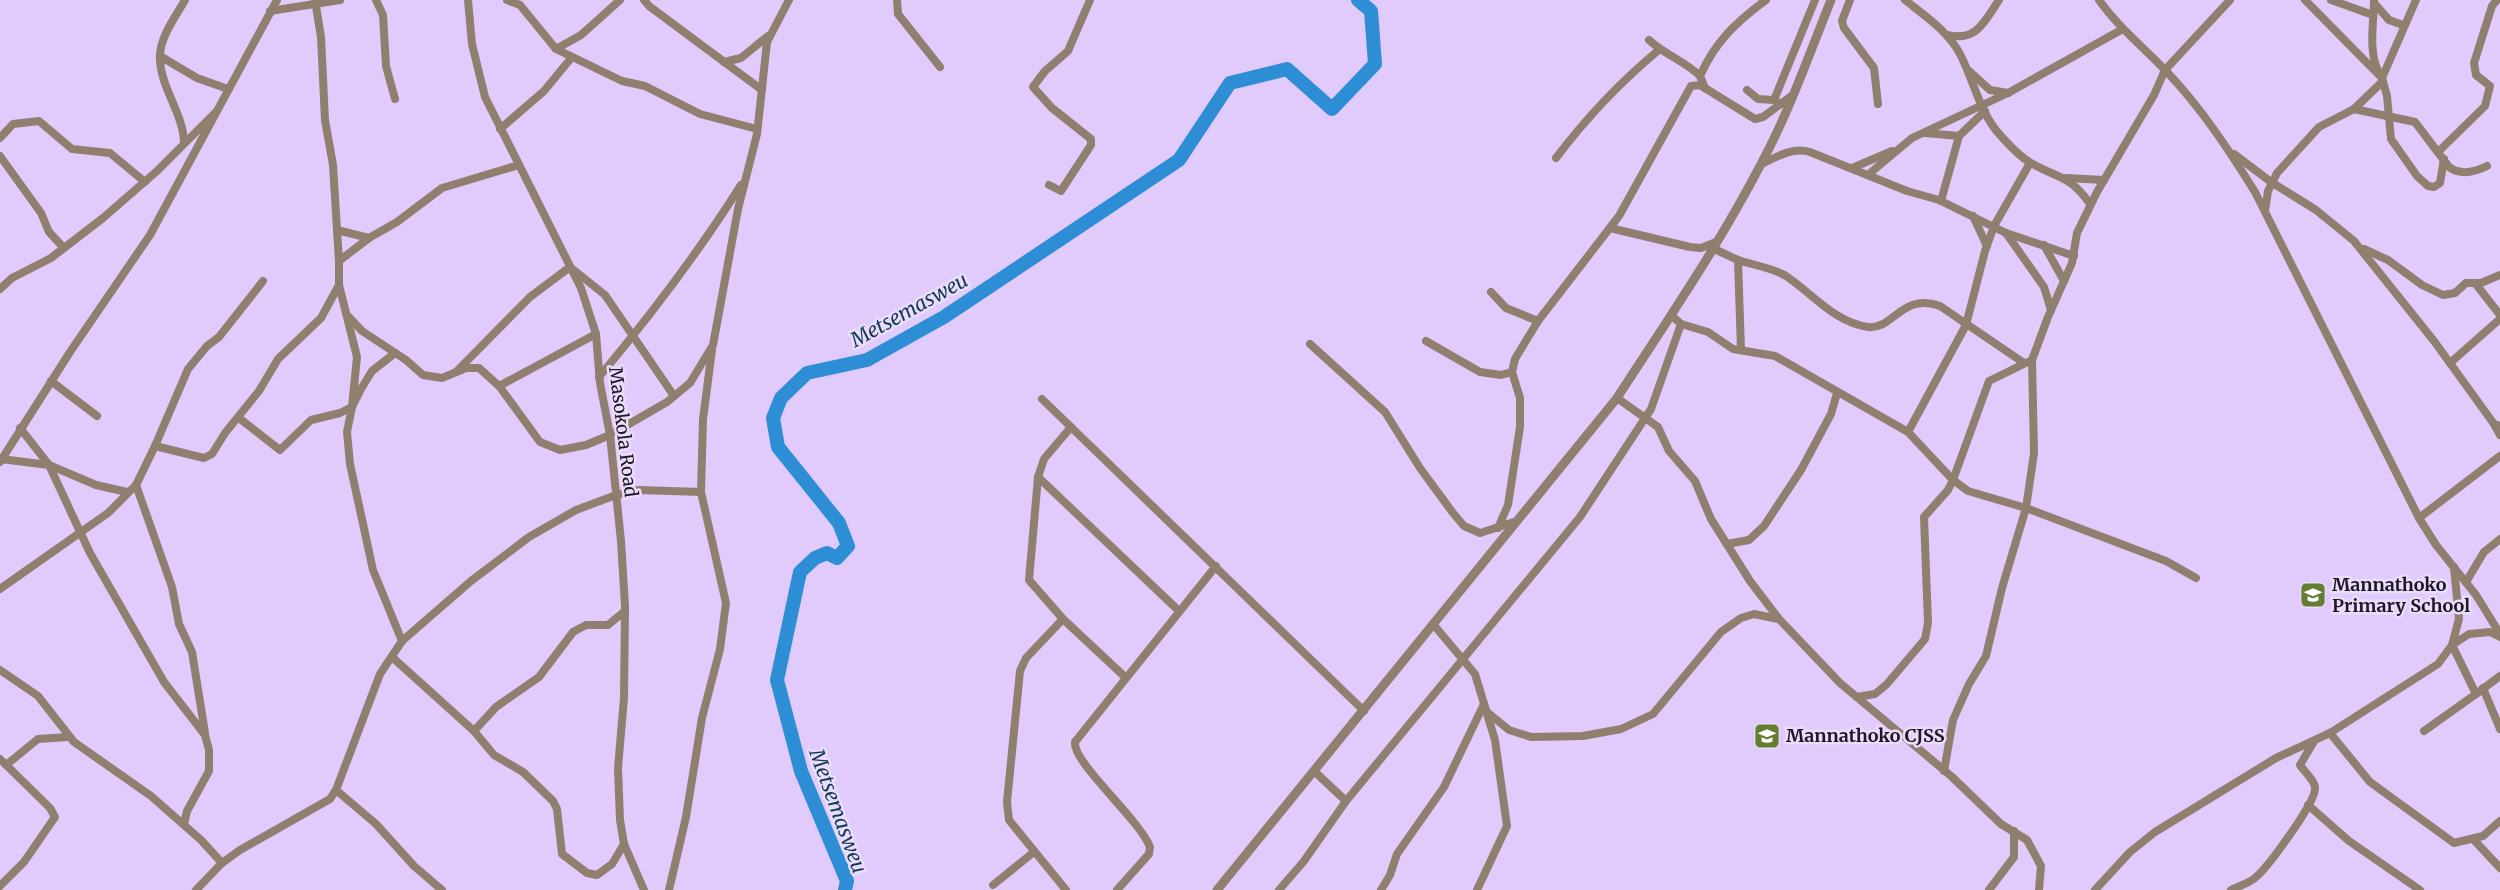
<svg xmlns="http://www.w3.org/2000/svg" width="2500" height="890" font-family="Merriweather,serif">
<rect width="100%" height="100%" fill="#e1cbfc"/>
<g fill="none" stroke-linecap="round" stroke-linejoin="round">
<polyline stroke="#2d8ed6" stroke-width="14" points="845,890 847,881 801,771 777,680 800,572 815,558 827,553 837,558 848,546 839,523 778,447 773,418 781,398 807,373 867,360 944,317 1179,160 1230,83 1287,69 1332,109 1375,64 1371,11 1358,0"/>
<g stroke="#907f6f" stroke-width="8">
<polyline points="315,0 321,37 325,120 333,165 337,230 369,238 397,222 442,188 519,165"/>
<polyline points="376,0 383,15 386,66 395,99"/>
<polyline points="468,0 472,44 485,97 581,288 596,334 600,383 610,435 621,541 625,606 624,698 618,768 620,820 624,844 644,890"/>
<polyline points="507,0 520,5 556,49 581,35 620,0"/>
<polyline points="644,0 649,6 762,90"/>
<polyline points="897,0 898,14 940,67"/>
<polyline points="1850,0 1842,21 1844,28 1874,68 1878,104"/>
<path d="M1905,0C1925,16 1948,31 1960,54C1974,81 1980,114 2001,136C2009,145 2020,157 2031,163C2059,179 2070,175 2090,204"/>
<path d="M2099,0C2118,27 2142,46 2165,70C2200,106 2229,150 2255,192L2419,518L2436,545L2476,595L2500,634"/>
<polyline points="2305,0 2382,78"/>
<polyline points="2331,0 2373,15"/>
<path d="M2374,0C2374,23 2368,49 2378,71"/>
<polyline points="2416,0 2382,78 2387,96 2391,139 2417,176 2428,186 2434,187 2440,183 2444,159"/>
<polyline points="2374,3 2389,20 2403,25"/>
<polyline points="270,11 340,0"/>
<path d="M1947,35C1977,42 1984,22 1999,0"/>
<path d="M1649,40C1665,55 1685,61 1700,76"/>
<polyline points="556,49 622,81 645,86 700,114 757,129"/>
<polyline points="160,56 197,78 228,89"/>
<polyline points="724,62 741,58 768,36"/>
<polyline points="1969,71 1990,90 2008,93"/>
<path d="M1705,88L1700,76C1715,42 1736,22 1766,0"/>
<polyline points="1747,90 1758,99 1774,100"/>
<polyline points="1781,104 1774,100 1815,0"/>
<path d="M2354,109L2415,122L2449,167C2461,176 2475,172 2487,166"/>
<polyline points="500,129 544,91 572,57"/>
<polyline points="1925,133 1959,136"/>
<polyline points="0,138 13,124 39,121 72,149 110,153 145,182"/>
<path d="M184,142C183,112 159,86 160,56C160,37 176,16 185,0"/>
<polyline points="2438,152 2485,106 2490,86 2476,75 2474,63 2492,6 2497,0"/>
<polyline points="2234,154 2271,182 2316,210 2354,241 2434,341 2494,424 2500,426"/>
<polyline points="0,156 41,213 49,232 64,248"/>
<path d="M1556,158C1587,117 1620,82 1660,49"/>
<path d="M1762,164C1778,156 1792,147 1810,152L1907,191L1939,200L2006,233L2074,256"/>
<polyline points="1852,168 1892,151"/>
<polyline points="1869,174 1912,138 2008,93 2121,30"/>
<polyline points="2066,178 2104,180"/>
<polyline points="1049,185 1061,191 1091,145 1091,139 1052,108 1033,87 1045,71 1068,51 1090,0"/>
<polyline points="1941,201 1959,136 1985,111"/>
<polyline points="2265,211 2268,191 2277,173 2319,127 2354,109 2383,81"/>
<polyline points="1973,216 1987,246"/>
<polyline points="1610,228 1690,247 1701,248 1716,242"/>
<polyline points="337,230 339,261 369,238"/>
<polyline points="2006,233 2044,287 2051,310"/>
<polyline points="2044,245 2064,281"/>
<polyline points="1712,248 1738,260 1741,350"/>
<polyline points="2364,249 2388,260 2422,285 2443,295 2455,293 2466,283 2481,283 2500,275"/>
<path d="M1738,260C1753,265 1773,268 1786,276C1813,294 1834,322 1868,327C1893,330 1902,292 1940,306L2024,363"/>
<polyline points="2475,283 2500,315"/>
<polyline points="0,289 12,278 51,258 103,218 157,171 215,113"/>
<polyline points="1491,292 1506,308 1538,321"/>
<polyline points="348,316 362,331 406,360 423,375 442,378 466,368 479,368 499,386 596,334"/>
<polyline points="1681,324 1708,332 1733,349 1775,356 1908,432 1953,480 1968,491 2026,508 2166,561 2196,578"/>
<polyline points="1426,341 1480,372 1501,375 1512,372"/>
<polyline points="1310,344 1385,412 1420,468 1453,513 1464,526 1480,533 1517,521"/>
<polyline points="395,353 372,371 361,389 352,407 347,432 350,464 373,570 402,641"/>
<polyline points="2450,363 2500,319"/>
<polyline points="456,372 530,297 570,267 605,295 674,396"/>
<path d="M599,377C651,315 698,253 741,185"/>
<polyline points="51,381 97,416"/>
<polyline points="499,386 540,442 560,450 586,445 610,435 667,402 690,383 713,345 738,209 757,134 767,42 789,0"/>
<polyline points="1617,398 1658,427 1669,451 1695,481 1711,519 1750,581 1779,619 1840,683 1951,776 2001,824 2027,840 2041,866 2039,890"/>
<polyline points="1042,399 1364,711"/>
<polyline points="239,418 280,450 311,420 340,413 352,407 357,357 339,285 339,261"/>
<polyline points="2494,424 2500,435"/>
<polyline points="1071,427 1044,459 1038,477 1029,580 1063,619 1125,677"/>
<polyline points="20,428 49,465 90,553 164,682 205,735 209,750 209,771 187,811 184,824"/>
<polyline points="1908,432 1966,325 1985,251 1994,226 2030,163"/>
<polyline points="155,446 188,369 207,346 219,337 263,281"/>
<polyline points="1,459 49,465 96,485 127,492"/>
<polyline points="0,462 70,352 150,235 277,0"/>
<polyline points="1038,477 1179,611"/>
<polyline points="136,485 172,587 179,624 192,652 205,733"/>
<polyline points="701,492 703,419 712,350"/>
<polyline points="2419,518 2500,456"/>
<polyline points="1498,528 1508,505 1520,427 1520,398 1512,372 1515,359 1538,321 1619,216 1691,86 1700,85 1755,119 1763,117 1794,94"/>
<polyline points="1727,544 1749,540 1764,526 1801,470 1831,414 1837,393"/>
<polyline points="2454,567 2459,619 2452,645 2476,694 2500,676"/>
<polyline points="2466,582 2484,552 2500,539"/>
<polyline points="0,589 108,513 136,485 155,446 204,458 212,454 225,433 259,391 278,359 321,318 339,285"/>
<polyline points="1063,619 1026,658 1020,671 1007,802 1009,820 1066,890"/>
<polyline points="1433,624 1475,674 1495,740 1507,826 1477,890"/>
<polyline points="392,657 474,731 494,755 523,772 553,801 557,809 562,854 587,873 597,875 612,864 624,844"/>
<polyline points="0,670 38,696 74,742 151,796 201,840 222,863"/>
<polyline points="2483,688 2500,729"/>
<polyline points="1857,697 1875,694 1887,684 1925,639 1928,623 1924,517 1948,490 1953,480 1989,381 2032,360"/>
<polyline points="1487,712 1509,730 1531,737 1583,736 1621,729 1653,714 1721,632 1741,618 1754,614 1778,619"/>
<polyline points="474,731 496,707 539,677 573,632 586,625 608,625 625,611"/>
<polyline points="2424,731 2476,694"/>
<polyline points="2330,733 2370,782 2454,843 2483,836 2500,821"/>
<polyline points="0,759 50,808 55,817 24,862 0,886"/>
<polyline points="6,765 38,739 68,737"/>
<polyline points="1314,771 1346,801"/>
<polyline points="1944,771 1953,720 1969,684 1986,656 2002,588 2026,508 2034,453 2032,360 2048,317 2072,263 2077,233 2097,192 2154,95 2165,70 2230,0"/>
<polyline points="336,790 376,824 414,866 442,890"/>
<polyline points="2308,805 2349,841 2420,890"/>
<polyline points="2474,840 2500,868"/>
<polyline points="993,885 1034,852"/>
<polyline points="196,890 222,863 240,850 330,799 336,790 380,674 402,641 471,581 529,537 576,510 616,495 639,490 701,492 726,603 720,649 702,718 686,817 669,890"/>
<path d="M1117,890L1149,854L1150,847C1140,820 1072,762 1075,742L1216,566"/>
<polyline points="1279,890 1304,861 1346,801 1580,517 1651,409 1681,324 1672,316"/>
<polyline points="1381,890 1390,875 1397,854 1444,787 1484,704"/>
<polyline points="1989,890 2014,857 2014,831"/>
<polyline points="2095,890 2130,852 2155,832 2276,758 2330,733 2438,664 2452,645 2469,634 2490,632 2500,637"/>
<path d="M2231,890C2239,886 2250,883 2256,877C2268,867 2316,802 2315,788C2315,781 2304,771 2300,765L2313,743"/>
</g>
<path stroke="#907f6f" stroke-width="9" d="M1217,890L1617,398C1667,321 1719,245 1761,164C1789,112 1809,55 1831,0"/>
</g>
<defs>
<symbol id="school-square" viewBox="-11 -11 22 22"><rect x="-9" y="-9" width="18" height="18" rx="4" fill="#637d31" stroke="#eaddfa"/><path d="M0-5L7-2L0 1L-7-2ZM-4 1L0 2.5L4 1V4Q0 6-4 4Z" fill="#fff"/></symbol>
</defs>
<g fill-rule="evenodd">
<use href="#school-square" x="2298" y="580" width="30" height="30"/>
<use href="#school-square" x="1752" y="721" width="30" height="30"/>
</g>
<g text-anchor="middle" stroke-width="5" stroke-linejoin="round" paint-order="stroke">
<g font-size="18" fill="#1e1627" stroke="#eaddfa">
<text transform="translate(623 432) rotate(83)" y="6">Masokola Road</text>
</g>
<g font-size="18" font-weight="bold" fill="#1e1627" stroke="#eaddfa" text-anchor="start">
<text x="2332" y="591">Mannathoko<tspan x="2332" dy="21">Primary School</tspan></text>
<text x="1786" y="742">Mannathoko CJSS</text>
</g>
<g font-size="20" font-style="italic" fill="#123855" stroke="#eaddfa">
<text transform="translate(909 310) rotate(-29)" y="7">Metsemasweu</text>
<text transform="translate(838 811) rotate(70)" y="7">Metsemasweu</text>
</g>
</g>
</svg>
